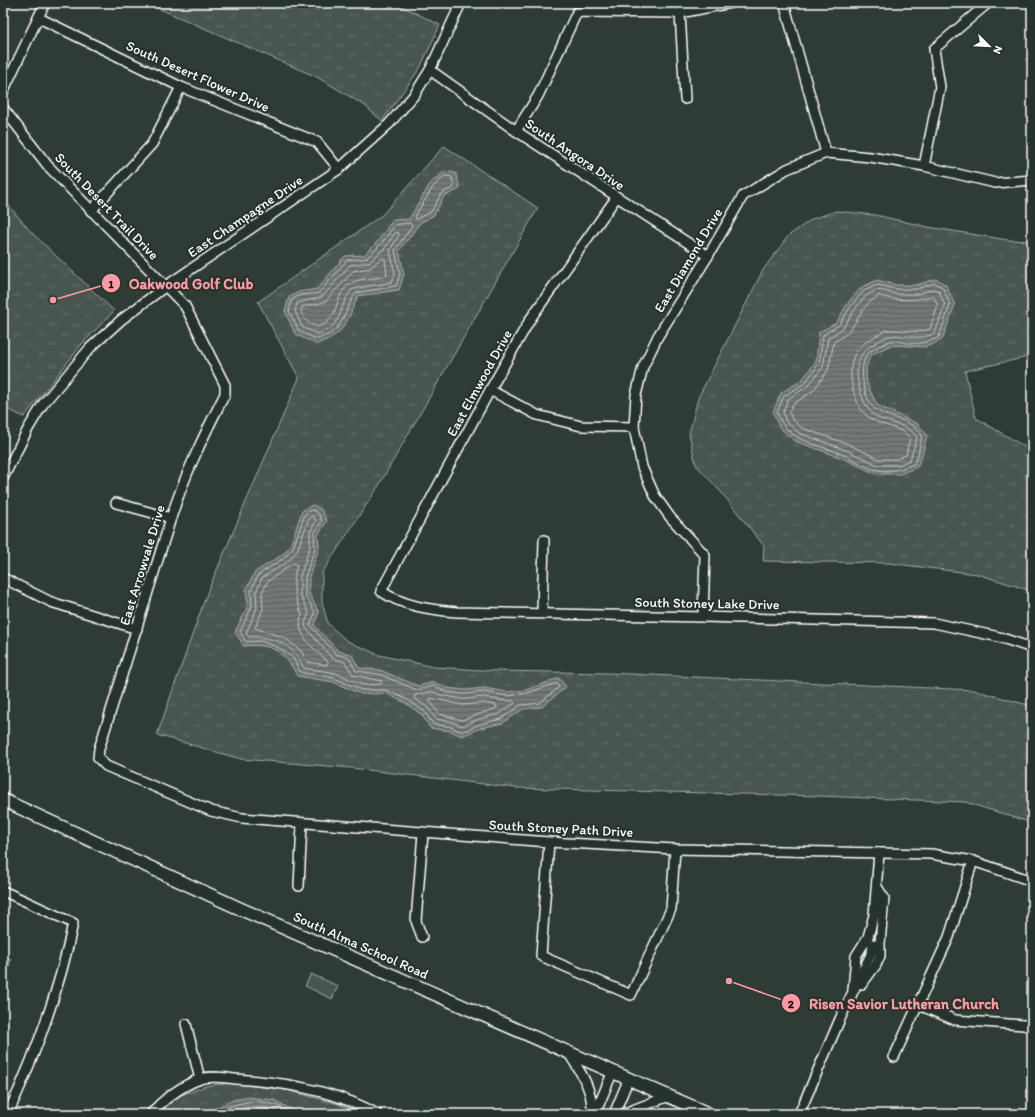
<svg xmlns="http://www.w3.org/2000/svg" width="1035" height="1117" font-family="Itim,sans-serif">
<defs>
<pattern id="grass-tufts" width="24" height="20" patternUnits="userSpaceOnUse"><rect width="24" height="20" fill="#4a544f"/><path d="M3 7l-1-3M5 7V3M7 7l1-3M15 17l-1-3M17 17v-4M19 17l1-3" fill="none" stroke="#656e69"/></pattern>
<pattern id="forest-crowns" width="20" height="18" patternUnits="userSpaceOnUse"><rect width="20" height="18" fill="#4a544f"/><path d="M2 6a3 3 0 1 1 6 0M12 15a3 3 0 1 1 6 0" fill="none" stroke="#656e69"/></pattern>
<pattern id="water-rules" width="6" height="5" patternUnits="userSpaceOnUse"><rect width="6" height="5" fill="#707975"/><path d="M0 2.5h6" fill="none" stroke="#5e6260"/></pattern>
</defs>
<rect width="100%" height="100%" fill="#2f3b35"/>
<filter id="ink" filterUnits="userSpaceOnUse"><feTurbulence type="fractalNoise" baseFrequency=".025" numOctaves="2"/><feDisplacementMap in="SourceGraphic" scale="8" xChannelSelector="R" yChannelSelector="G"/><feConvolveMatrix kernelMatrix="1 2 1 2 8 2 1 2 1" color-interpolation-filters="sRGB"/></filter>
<g filter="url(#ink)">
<g fill="url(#grass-tufts)" stroke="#a4aaa7">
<polygon points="146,3 395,3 440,25 420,68 382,121 364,105 317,77"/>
<polygon points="444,146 538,208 378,487 322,573 322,602 328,624 347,641 379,655 434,667 496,671 609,673 973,690 1032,706 1032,823 965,802 818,796 516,788 351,768 241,759 157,735 207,593 299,378 258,302 382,215"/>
<polygon points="3,199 31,232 114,311 82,344 24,417 3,407"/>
<polygon points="836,211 875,215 928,227 1008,240 1032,241 1032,356 965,371 976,418 1032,451 1032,591 977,574 888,563 763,561 764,546 721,492 696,465 689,434 698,398 763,270 788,236 812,219"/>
</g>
<g fill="url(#forest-crowns)" stroke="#a4aaa7">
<polygon points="3,953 11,960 3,983"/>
<polygon points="230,1083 286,1090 339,1104 361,1114 158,1114 176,1097 206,1086"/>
</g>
<polygon fill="#4a544f" stroke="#a4aaa7" points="311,974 338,986 332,999 305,986"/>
<g fill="url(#water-rules)" stroke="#a9afac">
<path d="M444,171L456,173L460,189L444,196L434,215L420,223L399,251L404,274L399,290L358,296C346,323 346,334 316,344L295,334L285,311L289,297L299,292L317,289L345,256L364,255L378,241L393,220L409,219L430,184Z"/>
<polygon points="936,279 946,285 955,305 942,340 926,347 891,345 871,355 866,367 867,384 877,405 918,424 927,435 922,456 917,467 900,474 876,474 842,458 795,441 779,427 773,412 781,393 802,380 816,361 819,332 836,323 850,300 862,287 877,280 897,285 916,285"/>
<path d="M312,505L321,509L327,521L318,535L319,548L309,577V593L319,613L314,625L338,651L351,654L359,668L380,670L418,686L434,682L447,688L465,690L484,688L507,692L526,690L559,678L566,687L542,707L523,709L503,723L481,728L462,736L450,731L430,728L422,715L404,702L385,693L361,694L333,682L297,676C285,651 271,643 244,646L235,632L248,605L246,590L255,572L282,555L290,546L302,511Z"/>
<polygon points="248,1097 274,1100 300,1114 203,1114 233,1100"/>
</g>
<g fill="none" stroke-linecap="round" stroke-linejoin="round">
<g stroke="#c6c9c8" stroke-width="1">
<polygon points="445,176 452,177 454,187 441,194 431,212 416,219 415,216 433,187"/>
<path d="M410,223L412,226L395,250L400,274L396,286L356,293C341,314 346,332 316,339L299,331L289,311L292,299L301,295L319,293L347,260L367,258L381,244L395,225Z"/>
<path d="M395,233L398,232L399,235L390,250L395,274L392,282L353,289C337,305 345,327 317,334L302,327L295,311L297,303L322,297L350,265L369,262L385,248Z"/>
<path d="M382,258L385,259L387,276C376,279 360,277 350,284C333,294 341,321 317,327C309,324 299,317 302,307L325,302L353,271L370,268Z"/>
<path d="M935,283L943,288L950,305L939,337C929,342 921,344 909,343C903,343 894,339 888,342C882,345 874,348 869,352C857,363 863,400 875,409C892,421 908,416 922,435L918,455L914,464C903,469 890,472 878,470C866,469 855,459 844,455C818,443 787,443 777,412L784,396L805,383L819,364L823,335L839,325L853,303L864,291L877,285L897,289H916Z"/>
<path d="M934,289L939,291L945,305L935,333C917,342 907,334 890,336C886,336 882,339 879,341C864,349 857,356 857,374C858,386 862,401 870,411C881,425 904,420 917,437L910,460L898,465H878L846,450L799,433L786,422L783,412L788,399L808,386L823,367L828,338L842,329L858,305L867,295L877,290L897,294H917Z"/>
<path d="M879,296C900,301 913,301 933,296L938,305L930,329C916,335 904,329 890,330C885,330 881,333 876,336C857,346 850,355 851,377C852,389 857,408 867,416C879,427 900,425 910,438L906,455L897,459H879L848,444L802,428L792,419L789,412L793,404L813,391L828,370L834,342C838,339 843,337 847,333C859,321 862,303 879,296Z"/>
<polygon points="313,510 318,513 322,521 314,534 315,548 305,577 305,594 315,613 310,625 336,654 349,658 356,671 379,674 417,690 434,686 446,692 464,694 484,692 508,696 527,693 557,683 559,687 540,703 521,705 501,719 480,724 462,732 451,727 433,724 424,711 406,699 386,690 362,690 334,678 300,672 293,658 279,648 261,641 246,642 240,632 252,606 251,591 258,575 284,558 293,548 305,514"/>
<path d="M313,516L316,521L310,532V547L300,576V595L309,613L305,623L306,628L332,658L345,662L353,675L382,681L381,684L363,685L336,673L304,668C301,664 300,660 297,656C287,641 266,636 249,637L246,633L257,608L256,592L262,578L287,562L297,551L309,518Z"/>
<path d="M294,563L297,565C291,585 294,595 302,614C294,635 314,648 328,662L327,665L307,662L301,651L285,638L255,628L263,609L262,593L267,582Z"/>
<polygon points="433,692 444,696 464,699 484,697 505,701 513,701 515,703 499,714 479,719 462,726 452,722 436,719 428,708 414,698 415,695"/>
<polygon points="431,698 463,705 483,703 496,705 497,708 462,720 439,714 430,701"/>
<path d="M212,1114C241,1100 264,1095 293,1114"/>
<path d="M224,1114C244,1106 264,1103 283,1114"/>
</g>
<defs>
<g id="street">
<polyline points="784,3 826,153"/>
<polyline points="680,13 685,99"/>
<polyline points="39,18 181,87 317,142 339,169"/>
<polyline points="430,70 516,131 708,256"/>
<polyline points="3,92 45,3"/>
<path d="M3,108L48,166L185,306L225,385V394C204,435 185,474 171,518L99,749L98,758L106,766L211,811L242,818L549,842L675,849L931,854L973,861L1032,881"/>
<polyline points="516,131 538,96 577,12 680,13 731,3"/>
<polyline points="924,166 940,87 934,49 988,3"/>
<path d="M616,198L531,318L490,390L381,591C402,606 432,610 457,612L703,617L934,623L999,637L1032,648"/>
<polyline points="91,211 152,144 181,87"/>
<polyline points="490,390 537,415 581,426 634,427"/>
<polyline points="3,478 28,429 43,404 90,348 121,320 166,286 339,169 389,124 415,94 430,70 461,3"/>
<polyline points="116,503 171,518"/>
<polyline points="3,578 51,602 137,629"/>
<polyline points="542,613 544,540"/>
<polyline points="703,617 705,555 670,517 655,496 642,467 634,427 636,395 643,367 658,336 708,256 743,196 787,169 826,153 870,157 924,166 995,183 1032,180"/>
<polyline points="549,842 541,956 631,995 671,909 675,849"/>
<polyline points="299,886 302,824"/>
<path d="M3,891L73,923C60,990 36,1053 8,1114"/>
<polyline points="422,937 416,921 423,833"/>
<polyline points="862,984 876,965 880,956 880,943 884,898 877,887"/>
<polyline points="853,990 856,956 868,937 874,915 879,853"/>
<polyline points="919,1005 955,1020 1024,1025 1032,1028"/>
<polyline points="186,1024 200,1079"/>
<path d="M568,1052C580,1071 594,1091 592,1114"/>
<polyline points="894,1057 949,937 973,861"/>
<path d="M151,1114C162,1100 183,1085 200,1079C210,1075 226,1078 236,1079C284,1082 335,1090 377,1114"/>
<polyline points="595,1114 613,1071"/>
<polyline points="614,1114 629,1078"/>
<polyline points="622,1114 669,1096"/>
<polyline points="799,1114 840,1019 872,952 873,944"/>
</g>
<polyline id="secondary" points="3,800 243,910 709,1114"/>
</defs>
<use href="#street" stroke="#fff" stroke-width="12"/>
<use href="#secondary" stroke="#fff" stroke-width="15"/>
<use href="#street" stroke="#26332d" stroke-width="9"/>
<use href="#secondary" stroke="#26332d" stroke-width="12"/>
</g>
</g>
<g text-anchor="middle" stroke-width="4" stroke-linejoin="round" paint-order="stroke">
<g font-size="14" fill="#fff" stroke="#26332d">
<text transform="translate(198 76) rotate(24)" y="5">South Desert Flower Drive</text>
<text transform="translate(575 154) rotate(34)" y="5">South Angora Drive</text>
<text transform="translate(107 206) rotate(46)" y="5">South Desert Trail Drive</text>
<text transform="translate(245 216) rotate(-34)" y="5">East Champagne Drive</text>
<text transform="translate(688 260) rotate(-59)" y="5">East Diamond Drive</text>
<text transform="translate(479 383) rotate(-61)" y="5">East Elmwood Drive</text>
<text transform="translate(142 565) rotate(-73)" y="5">East Arrowvale Drive</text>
<text transform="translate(707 603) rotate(1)" y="5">South Stoney Lake Drive</text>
<text transform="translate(561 828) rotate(3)" y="5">South Stoney Path Drive</text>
<text transform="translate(361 945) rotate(24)" y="5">South Alma School Road</text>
</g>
</g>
<path fill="none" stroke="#ff9aa2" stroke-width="1.5" d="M53 300L111 283M729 981L791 1003"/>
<g fill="#ff9aa2" stroke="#26332d" stroke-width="1.5">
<circle cx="53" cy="300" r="4"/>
<circle cx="729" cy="981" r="4"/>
<circle cx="111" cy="283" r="10"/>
<circle cx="791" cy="1003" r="10"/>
</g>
<g font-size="12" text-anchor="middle" font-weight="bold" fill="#111">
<text x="111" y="288">1</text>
<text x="791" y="1008">2</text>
</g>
<g font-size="15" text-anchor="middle" font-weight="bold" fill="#ff9aa2" stroke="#26332d" stroke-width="4" stroke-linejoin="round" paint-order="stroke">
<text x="191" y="289">Oakwood Golf Club</text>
<text x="904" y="1009">Risen Savior Lutheran Church</text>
</g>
<rect width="1035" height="1117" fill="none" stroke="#26332d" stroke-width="16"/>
<rect x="8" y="8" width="1019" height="1101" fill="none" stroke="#fff" stroke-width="1.5" filter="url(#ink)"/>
<g transform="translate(989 46) rotate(114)" stroke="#26332d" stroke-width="3" paint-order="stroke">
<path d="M0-3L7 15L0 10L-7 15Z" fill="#ffffff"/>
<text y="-6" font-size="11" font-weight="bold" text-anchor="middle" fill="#ffffff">N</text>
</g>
</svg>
